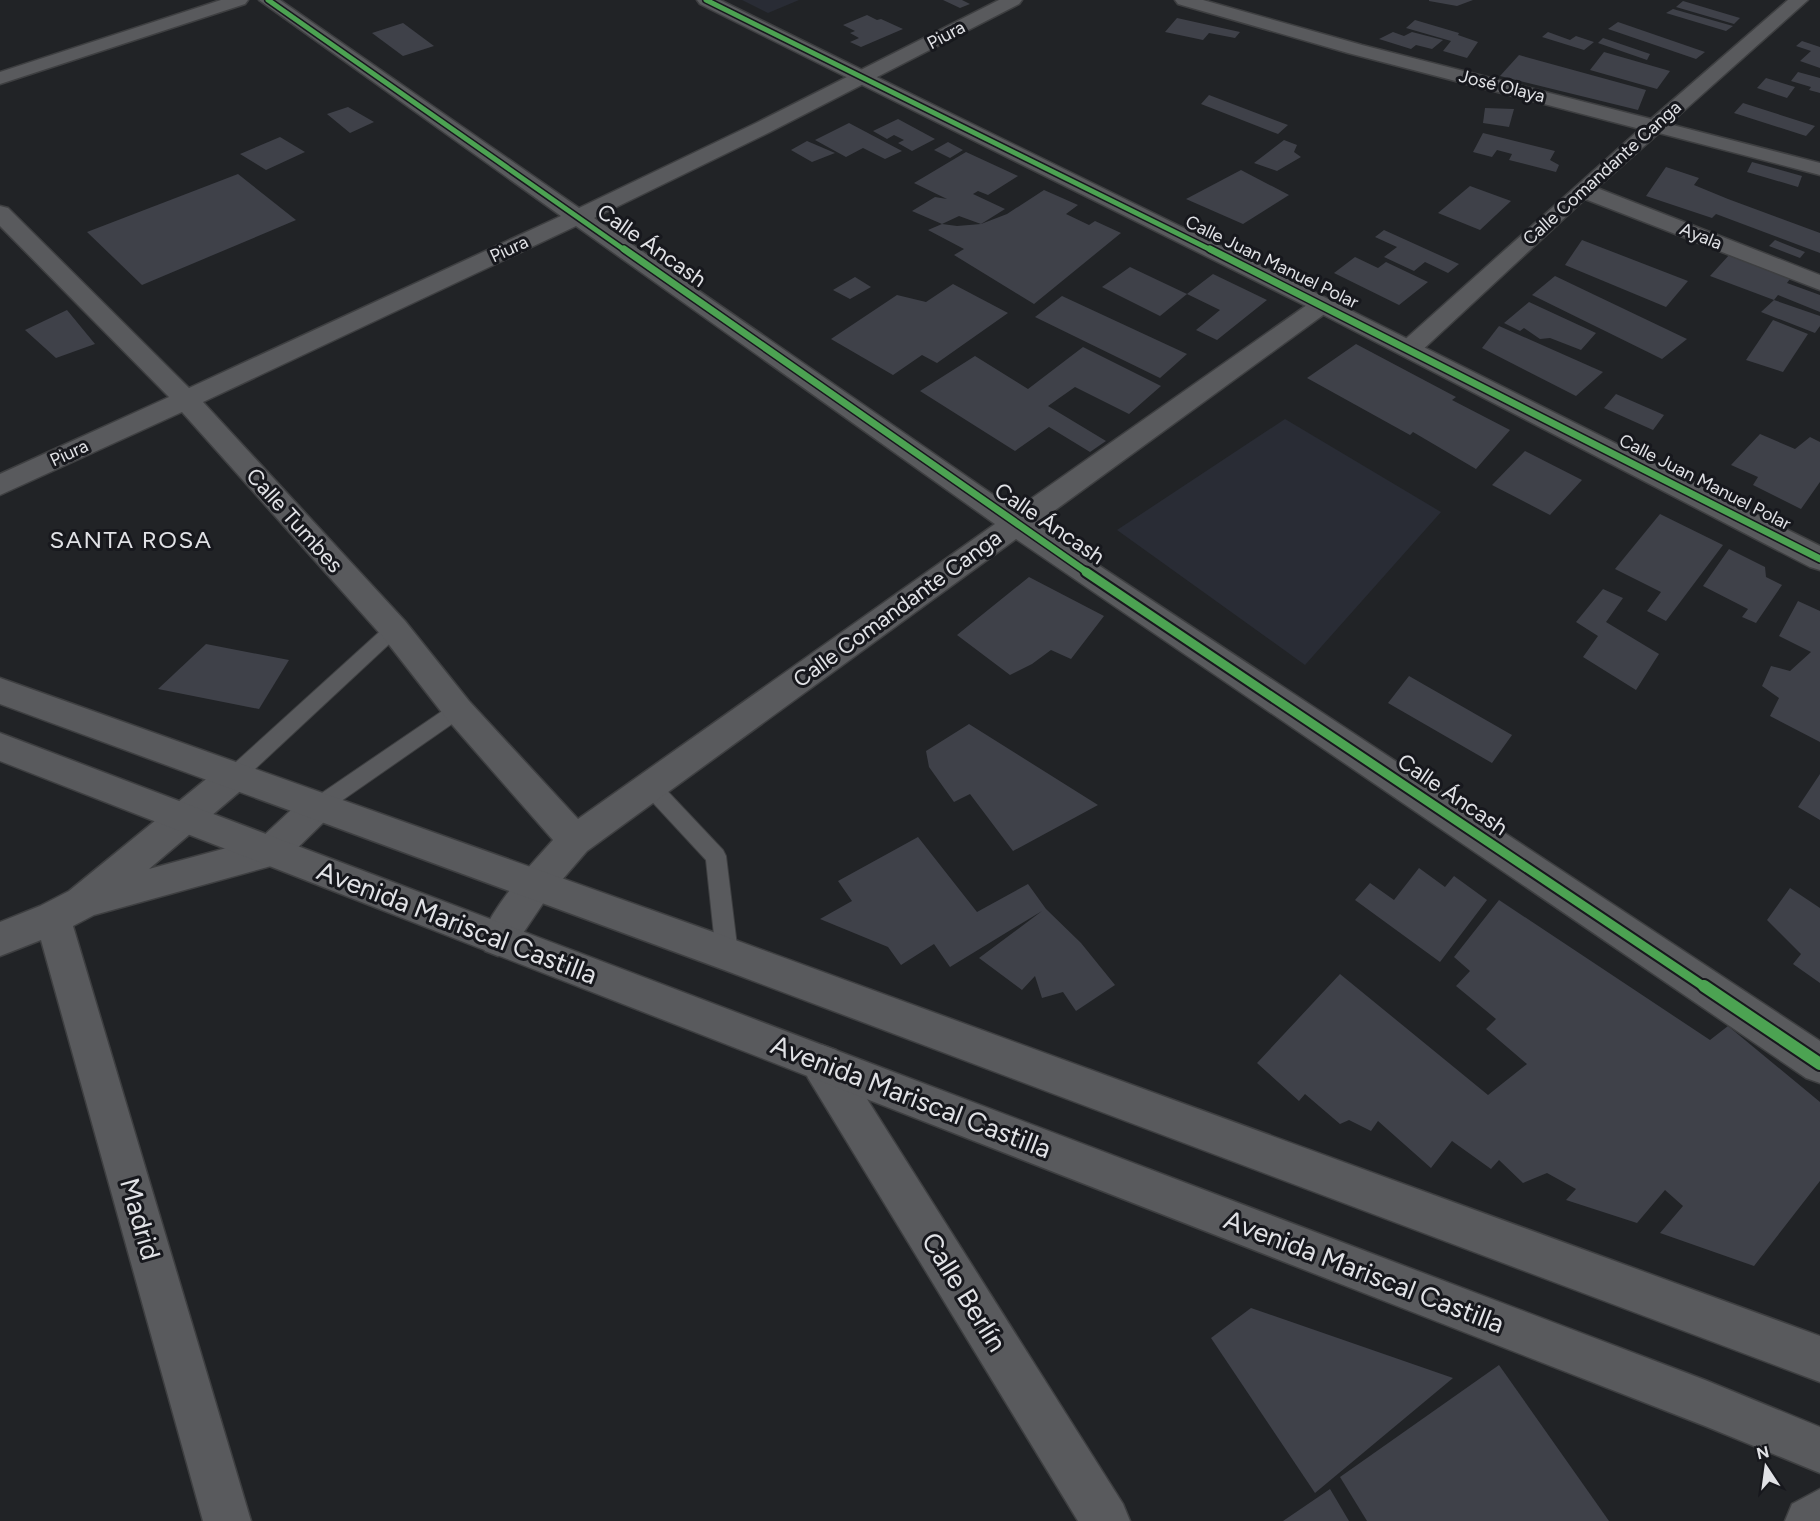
<svg xmlns="http://www.w3.org/2000/svg" width="1820" height="1521" font-family="Figtree,sans-serif">
<rect width="100%" height="100%" fill="#212326"/>
<g fill="#292c35">
<polygon points="742,0 799,0 768,13"/>
<polygon points="1285,419 1441,512 1305,665 1117,530"/>
</g>
<g fill="#3f4149">
<polygon points="943,0 962,0 970,4 960,8"/>
<polygon points="1473,0 1457,6 1429,1 1429,0"/>
<polygon points="1683,1 1740,18 1734,24 1676,7"/>
<polygon points="1673,9 1733,26 1726,31 1666,13"/>
<polygon points="867,15 877,20 881,19 903,29 861,47 850,42 859,38 850,33 855,31 843,25"/>
<polygon points="1177,18 1240,32 1235,38 1209,33 1203,40 1165,32"/>
<polygon points="1415,20 1459,33 1458,35 1478,42 1467,58 1443,51 1451,41 1406,28"/>
<polygon points="1618,22 1705,52 1696,59 1608,29"/>
<polygon points="403,23 434,46 403,56 372,33"/>
<polygon points="1393,32 1404,36 1412,32 1443,40 1432,49 1416,45 1411,49 1379,39"/>
<polygon points="1548,32 1570,40 1576,36 1594,42 1584,50 1542,37"/>
<polygon points="1603,38 1650,54 1647,60 1598,43"/>
<polygon points="1802,41 1820,47 1820,68 1800,61 1811,51 1796,46"/>
<polygon points="1604,52 1670,71 1657,89 1590,70"/>
<polygon points="1519,55 1646,90 1638,110 1500,76"/>
<polygon points="1798,72 1820,78 1820,93 1809,90 1811,87 1791,81"/>
<polygon points="1766,78 1795,87 1787,98 1757,88"/>
<polygon points="1209,95 1288,125 1278,134 1201,104"/>
<polygon points="1743,103 1815,126 1806,136 1734,113"/>
<polygon points="348,107 374,122 350,133 327,114"/>
<polygon points="1485,108 1514,109 1509,127 1483,123"/>
<polygon points="898,119 935,139 912,151 898,143 904,140 894,135 887,139 873,131"/>
<polygon points="849,123 902,151 885,159 863,148 846,157 815,140"/>
<polygon points="1483,133 1555,151 1550,160 1559,165 1556,172 1509,160 1512,154 1497,150 1492,157 1473,152"/>
<polygon points="280,137 305,152 266,170 240,154"/>
<polygon points="1284,140 1297,145 1294,152 1301,157 1277,171 1254,163"/>
<polygon points="807,141 835,153 812,162 791,150"/>
<polygon points="948,142 963,150 950,158 934,150"/>
<polygon points="966,152 1018,176 988,195 978,191 973,194 1005,209 981,224 1007,214 1044,190 1078,205 1066,214 1089,225 1095,221 1121,233 1034,304 954,255 964,249 928,230 942,224 957,226 981,224 959,216 942,224 912,211 935,197 947,199 914,183"/>
<polygon points="1752,162 1802,176 1798,187 1747,172"/>
<polygon points="1666,167 1699,178 1694,185 1728,199 1820,233 1820,253 1716,214 1712,218 1646,196"/>
<polygon points="1241,170 1289,195 1243,224 1186,199"/>
<polygon points="238,174 296,220 142,285 87,232"/>
<polygon points="1470,186 1511,201 1480,230 1438,213"/>
<polygon points="1384,230 1459,264 1448,273 1425,262 1414,271 1384,257 1397,247 1375,237"/>
<polygon points="1582,240 1688,281 1666,307 1565,265"/>
<polygon points="1775,240 1805,252 1800,258 1769,246"/>
<polygon points="1730,254 1790,279 1787,283 1820,295 1820,312 1778,295 1774,300 1710,276"/>
<polygon points="1355,257 1378,268 1386,262 1428,282 1399,305 1334,273"/>
<polygon points="1130,267 1187,294 1160,316 1102,287"/>
<polygon points="1213,274 1267,300 1217,340 1196,330 1220,310 1187,294"/>
<polygon points="1555,276 1687,339 1662,359 1532,295"/>
<polygon points="855,277 871,287 850,299 833,290"/>
<polygon points="953,284 1008,313 937,363 922,355 893,375 831,339 897,295 926,302"/>
<polygon points="1062,296 1187,354 1160,378 1035,317"/>
<polygon points="1774,300 1820,316 1820,326 1815,333 1761,312"/>
<polygon points="1529,302 1596,333 1581,350 1550,338 1540,339 1524,328 1520,331 1504,323"/>
<polygon points="67,310 95,344 56,358 25,330"/>
<polygon points="1773,320 1808,334 1783,372 1746,360"/>
<polygon points="1499,326 1603,372 1576,396 1482,348"/>
<polygon points="1356,344 1456,397 1452,400 1510,430 1476,469 1413,432 1410,435 1307,378"/>
<polygon points="1083,347 1161,386 1129,414 1075,387 1048,406 1106,441 1090,452 1049,427 1015,451 920,391 975,356 1028,389"/>
<polygon points="1616,394 1664,415 1653,430 1604,408"/>
<polygon points="1760,434 1795,449 1810,437 1820,442 1820,482 1801,509 1753,485 1758,477 1731,465"/>
<polygon points="1525,451 1582,480 1550,515 1492,485"/>
<polygon points="1660,514 1723,545 1666,621 1647,611 1661,592 1615,569"/>
<polygon points="1729,549 1765,567 1766,577 1782,585 1756,623 1742,617 1748,609 1703,586"/>
<polygon points="1029,577 1104,616 1071,659 1051,650 1032,664 1010,675 957,635"/>
<polygon points="1603,589 1623,598 1606,622 1659,654 1636,690 1583,657 1598,636 1576,622"/>
<polygon points="1798,601 1820,611 1820,742 1770,716 1779,698 1762,686 1771,666 1790,671 1811,652 1779,636"/>
<polygon points="206,644 289,660 259,709 158,689"/>
<polygon points="1409,676 1512,735 1492,763 1388,703"/>
<polygon points="969,724 1098,805 1013,851 970,794 954,802 929,767 926,751"/>
<polygon points="1820,774 1820,820 1798,807"/>
<polygon points="918,837 977,912 1028,884 1046,909 1081,943 1115,985 1076,1011 1063,992 1042,998 1035,976 1022,990 979,958 1042,911 950,967 934,944 901,965 888,947 820,919 852,901 838,881"/>
<polygon points="1419,868 1445,887 1454,876 1487,900 1440,962 1355,900 1370,883 1394,900"/>
<polygon points="1790,888 1820,908 1820,983 1793,964 1801,954 1767,920"/>
<polygon points="1499,900 1710,1040 1728,1026 1820,1102 1820,1181 1754,1266 1660,1233 1683,1206 1665,1190 1637,1223 1566,1200 1576,1189 1547,1173 1523,1183 1499,1160 1491,1169 1452,1141 1431,1168 1378,1121 1371,1131 1349,1120 1340,1124 1305,1094 1299,1101 1257,1063 1340,974 1488,1095 1527,1064 1486,1029 1496,1019 1456,986 1470,971 1454,957"/>
<polygon points="1251,1308 1453,1378 1315,1493 1211,1338"/>
<polygon points="1499,1365 1609,1521 1367,1521 1340,1477"/>
<polygon points="1330,1489 1349,1521 1283,1521"/>
</g>
<g fill="none" stroke-linecap="round" stroke-linejoin="round">
<defs>
<g id="lane">
<polygon points="394,622 400,624 403,629 400,634 240,783 233,785 226,783 223,777 226,771 388,624"/>
<polygon points="458,702 465,705 467,710 465,715 324,813 317,816 310,813 307,807 310,801 451,705"/>
<polygon points="650,778 657,780 723,850 726,856 738,954 735,961 727,964 719,961 716,954 706,860 643,792 640,786 643,780"/>
</g>
<g id="street">
<polygon points="221,0 248,0 245,4 0,84 0,72"/>
<path d="M259,0H280L579,208L756,123L999,0H1022L1019,4L770,132L594,218L1015,510L1314,300L1322,298L1330,300L1334,305L1330,310L1036,524L1820,1041V1083L1806,1078L1016,539L587,851L548,896L511,951L498,956L485,951L480,939C496,902 526,870 553,840L447,719L383,637L182,412L0,495V474L169,397L0,226V206L8,208L189,388L561,216ZM576,226L995,524L578,819L469,701L405,621L203,402Z"/>
<polygon points="1175,0 1203,0 1362,45 1651,119 1788,0 1808,0 1669,124 1820,163 1820,175 1659,133 1597,188 1820,275 1820,290 1585,199 1418,354 1409,357 1400,354 1397,349 1400,344 1640,129 1348,53 1178,4"/>
<polygon points="233,763 245,767 250,777 245,787 149,869 260,839 305,797 317,792 329,797 334,807 329,817 282,863 94,915 73,926 251,1521 203,1521 41,940 0,956 0,922 40,906 69,891 221,767"/>
<polygon points="822,1045 836,1050 1123,1504 1130,1521 1078,1521 808,1078 802,1064 808,1050"/>
<polygon points="1820,1489 1820,1521 1785,1521 1792,1504"/>
</g>
<g id="secondary">
<polygon points="697,0 720,0 1330,300 1820,546 1820,570 1810,567 1314,310 700,4"/>
<polygon points="0,678 727,937 1820,1336 1820,1382 727,971 0,704"/>
<polygon points="0,733 1705,1380 1820,1427 1820,1473 1705,1426 0,761"/>
</g>
</defs>
<use href="#lane" stroke="#3e3f41" stroke-width="2"/>
<use href="#street" stroke="#3e3f41" stroke-width="3"/>
<use href="#secondary" stroke="#3e3f41" stroke-width="3"/>
<use href="#lane" fill="#595a5d" fill-rule="evenodd"/>
<use href="#street" fill="#595a5d" fill-rule="evenodd"/>
<use href="#secondary" fill="#595a5d" fill-rule="evenodd"/>
<defs>
<g id="cycleway-far3">
<polyline points="268,0 626,251"/>
<polyline points="706,0 1213,251"/>
</g>
<g id="cycleway-far2">
<polyline points="624,249 1088,573"/>
<polyline points="1210,249 1820,559"/>
</g>
<polyline id="cycleway-far1" points="1086,572 1706,988"/>
<polyline id="cycleway" points="1704,986 1820,1064"/>
</defs>
<use href="#cycleway-far3" stroke="#17181d" stroke-width="8"/>
<use href="#cycleway-far2" stroke="#17181d" stroke-width="10"/>
<use href="#cycleway-far1" stroke="#17181d" stroke-width="13"/>
<use href="#cycleway" stroke="#17181d" stroke-width="16"/>
<use href="#cycleway-far3" stroke="#4ca352" stroke-width="5"/>
<use href="#cycleway-far2" stroke="#4ca352" stroke-width="7"/>
<use href="#cycleway-far1" stroke="#4ca352" stroke-width="9"/>
<use href="#cycleway" stroke="#4ca352" stroke-width="12"/>
</g>
<g text-anchor="middle" stroke-width="6" stroke-linejoin="round" paint-order="stroke">
<g font-size="18" fill="#e1e2e6" stroke="#17181d">
<text transform="translate(946 35) rotate(-28)" y="6">Piura</text>
<text transform="translate(1502 86) rotate(14)" y="6">José Olaya</text>
<text transform="translate(1602 173) rotate(-42)" y="6">Calle Comandante Canga</text>
<text transform="translate(1701 236) rotate(22)" y="6">Ayala</text>
<text transform="translate(509 249) rotate(-25)" y="6">Piura</text>
<text transform="translate(1272 262) rotate(26)" y="6">Calle Juan Manuel Polar</text>
<text transform="translate(69 453) rotate(-25)" y="6">Piura</text>
<text transform="translate(1705 482) rotate(27)" y="6">Calle Juan Manuel Polar</text>
</g>
<g font-size="22" fill="#e1e2e6" stroke="#17181d">
<text transform="translate(652 245) rotate(35)" y="8">Calle Áncash</text>
<text transform="translate(295 520) rotate(48)" y="8">Calle Tumbes</text>
<text transform="translate(1050 523) rotate(34)" y="8">Calle Áncash</text>
<text transform="translate(897 608) rotate(-36)" y="8">Calle Comandante Canga</text>
<text transform="translate(1453 794) rotate(34)" y="8">Calle Áncash</text>
</g>
<g font-size="24" letter-spacing="1.5" fill="#e1e2e6" stroke="#17181d">
<text x="131" y="548">SANTA ROSA</text>
</g>
<g font-size="27" fill="#e1e2e6" stroke="#17181d">
<text transform="translate(457 923) rotate(21)" y="9">Avenida Mariscal Castilla</text>
<text transform="translate(911 1097) rotate(21)" y="9">Avenida Mariscal Castilla</text>
<text transform="translate(140 1219) rotate(74)" y="9">Madrid</text>
<text transform="translate(1364 1272) rotate(21)" y="9">Avenida Mariscal Castilla</text>
<text transform="translate(964 1292) rotate(58)" y="9">Calle Berlín</text>
</g>
</g>
<g transform="translate(1766 1467) rotate(347)" stroke="#17181d" stroke-width="4.5" paint-order="stroke">
<path d="M0-4.5L10 22L0 15L-10 22Z" fill="#e1e2e6"/>
<text y="-9" font-size="16" font-weight="bold" text-anchor="middle" fill="#e1e2e6">N</text>
</g>
</svg>
